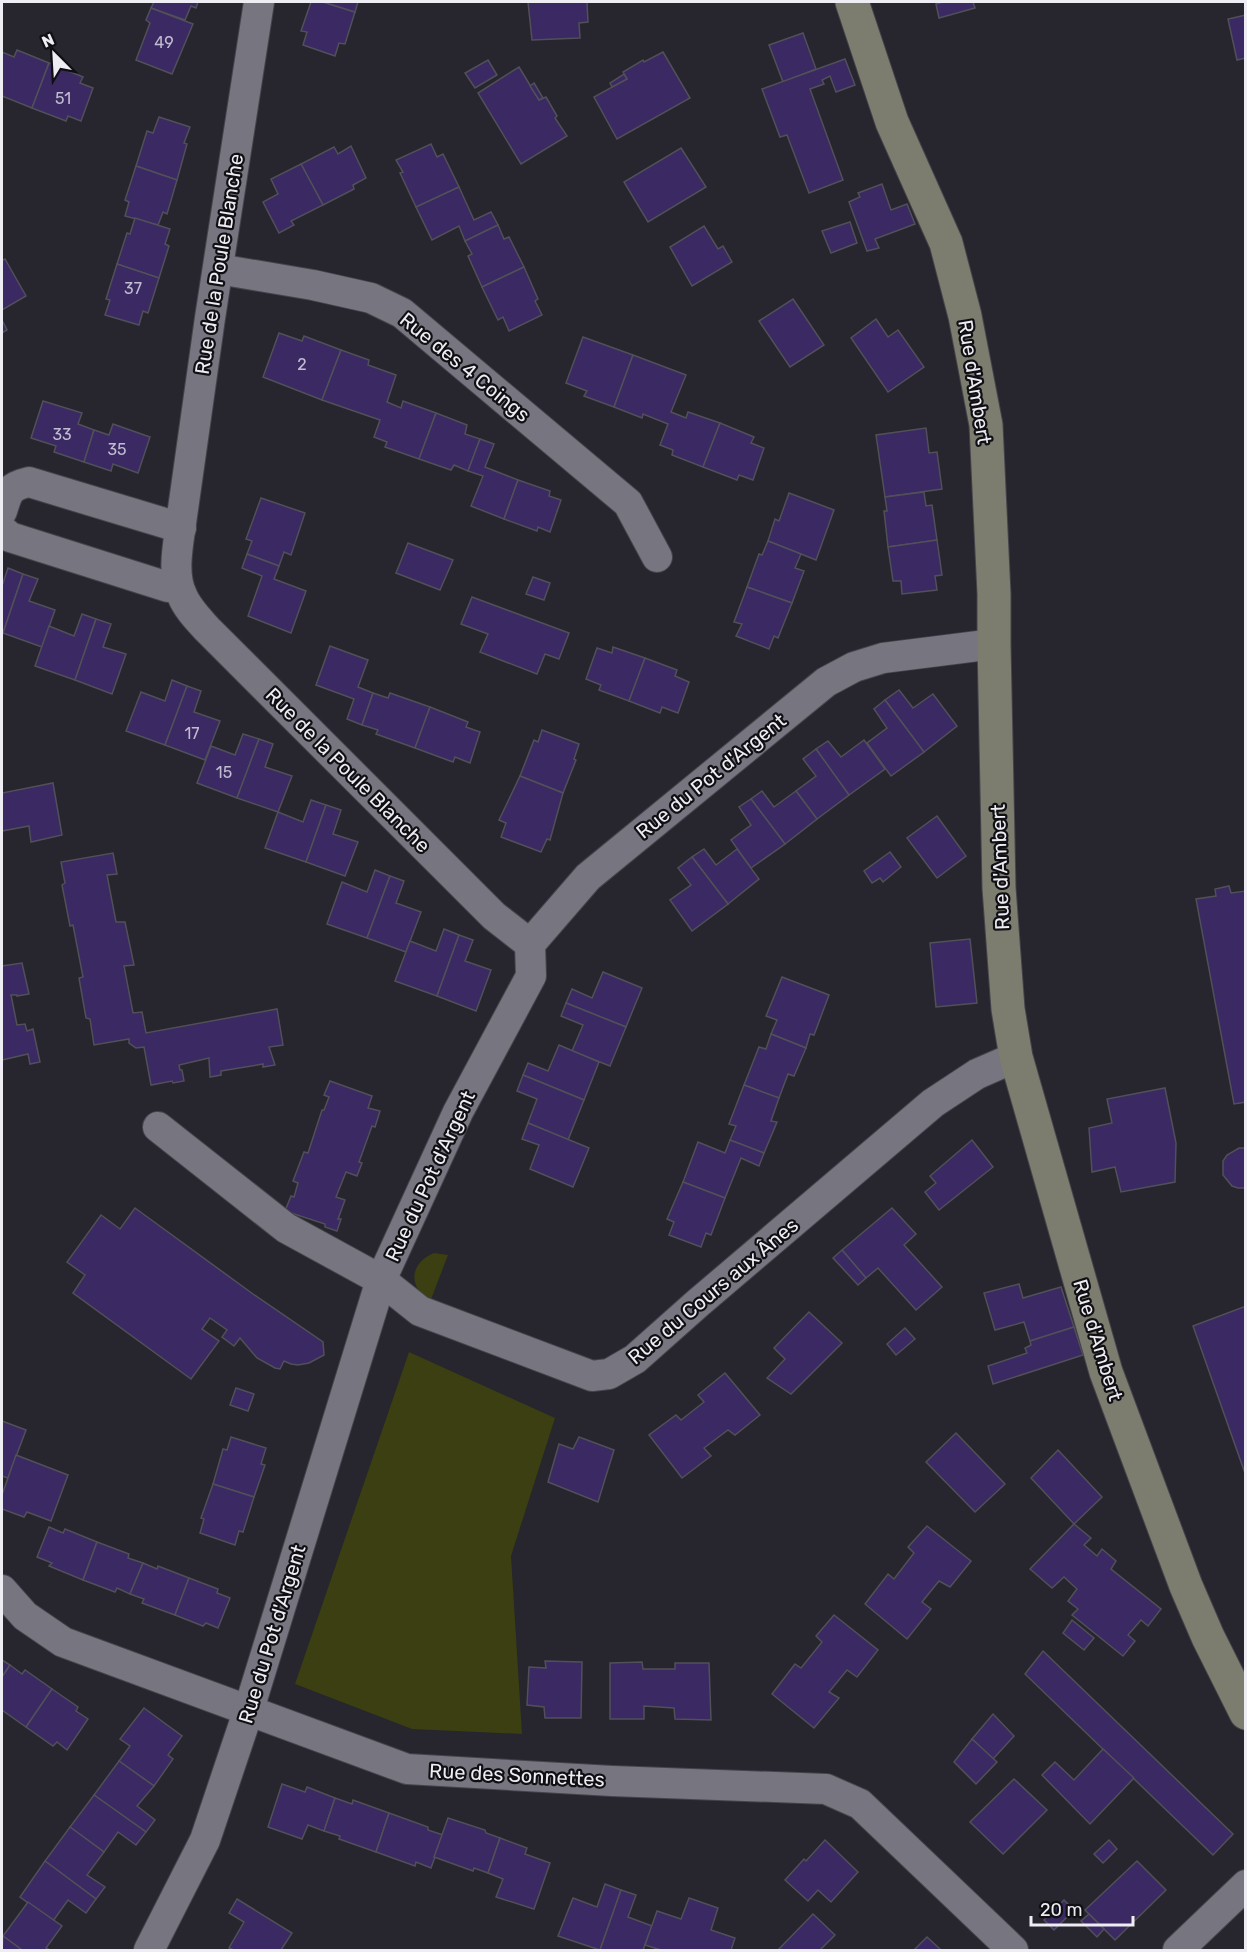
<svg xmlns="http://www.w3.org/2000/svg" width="1247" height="1952" font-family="Rubik,sans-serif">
<rect width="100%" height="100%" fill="#27252d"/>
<g fill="#3b3f11">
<path d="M434,1253L448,1255L430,1302C408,1287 409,1263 434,1253Z"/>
<polygon points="409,1352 555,1418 511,1556 522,1734 412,1729 295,1684"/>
</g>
<g fill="#3a2962" stroke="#515059" stroke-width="1.5">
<polygon points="154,2 198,2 196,8 191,6 185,20 151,8"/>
<polygon points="311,2 323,2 355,12 345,44 339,43 335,56 303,45 307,32 301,31"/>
<polygon points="323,2 358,2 355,12"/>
<polygon points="528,2 587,2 588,22 579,23 580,38 532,40"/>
<polygon points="943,2 973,2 975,8 939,18 936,4"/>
<polygon points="151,8 193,24 172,74 136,60 150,23 146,20"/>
<polygon points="1246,15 1246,58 1237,60 1228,19"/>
<polygon points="803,33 816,69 783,82 769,45"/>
<polygon points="17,50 49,63 32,108 2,96 2,52 14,57"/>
<polygon points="663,52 690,98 617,139 594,97 627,79 623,72 643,60 644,62"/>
<polygon points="845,59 855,85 836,92 830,76 822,80 824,84 810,89 843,180 809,193 787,135 780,137 762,89"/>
<polygon points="488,60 497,75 475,88 465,73"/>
<polygon points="49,63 83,77 80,83 93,88 81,121 68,116 66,121 32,108"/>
<polygon points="519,67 539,100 546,97 557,116 555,118 567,136 521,164 478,93"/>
<polygon points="624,74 627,79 612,87 610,83"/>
<polygon points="534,83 543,98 539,100 530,86"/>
<polygon points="159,117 190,127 184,143 187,144 177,180 136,166 147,131 153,133"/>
<polygon points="431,144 437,157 443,154 459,187 416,207 400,173 403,172 396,160"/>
<polygon points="351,146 366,178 353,185 354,189 323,205 301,164 334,147 338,154"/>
<polygon points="681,148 706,187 648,222 624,182"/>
<polygon points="301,164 323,205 291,221 294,225 279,233 263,202 278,194 271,179"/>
<polygon points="136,166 177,180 167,214 163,212 158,225 125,216 129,202 125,200"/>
<polygon points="882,184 891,210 907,204 915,224 875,239 879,248 867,251 849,202 860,197 858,193"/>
<polygon points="459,187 474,220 491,212 498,225 465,241 459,226 432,240 416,207"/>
<polygon points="135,218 170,229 165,244 169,246 159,278 117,264 127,233 130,234"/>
<polygon points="850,222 857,243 831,253 822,231"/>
<polygon points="498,225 504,239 509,237 524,267 482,287 468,256 472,254 465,241"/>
<polygon points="704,226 718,249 723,246 732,262 692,286 670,247"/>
<polygon points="5,259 26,296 2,310 2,261"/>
<polygon points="117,264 159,278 148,313 143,311 139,325 105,315 110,300 106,299"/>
<polygon points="524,267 538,299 535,301 542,315 509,331 503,317 498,320 482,287"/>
<polygon points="793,299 824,345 790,367 759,321"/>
<polygon points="876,319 888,337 898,330 924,367 888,392 851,338"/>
<polygon points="2,320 7,330 2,333"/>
<polygon points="279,333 302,341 304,336 341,350 322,400 263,377"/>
<polygon points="583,337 633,355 614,407 584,396 587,391 566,383"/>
<polygon points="341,350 369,360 368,365 396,375 387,402 401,408 403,401 436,413 419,459 385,447 387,442 374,437 380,420 322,400"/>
<polygon points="633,355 686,375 671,412 686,418 688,412 720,423 703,467 672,455 673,450 660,445 668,424 643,414 642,418 614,407"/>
<polygon points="43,401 82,413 78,424 94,430 84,462 54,452 56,446 31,438"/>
<polygon points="436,413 467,425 465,434 480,439 468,471 454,465 451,470 419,459"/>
<polygon points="720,423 754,437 751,443 764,448 753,480 739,475 737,480 703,467"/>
<polygon points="113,424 150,437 138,473 113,464 111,471 84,462 94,430 109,435"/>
<polygon points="926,428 929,453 937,452 942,489 885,497 876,435"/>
<polygon points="480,439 494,444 485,467 518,480 504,519 471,506 483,476 468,471"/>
<polygon points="518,480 550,491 549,496 561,500 550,532 538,527 537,531 504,519"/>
<polygon points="924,492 926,506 932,505 937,540 888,547 884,511 887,511 885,497"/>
<polygon points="789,493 834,510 816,560 768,541 775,519 779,521"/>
<polygon points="261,498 305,513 291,555 284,552 279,566 247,554 252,541 246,539"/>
<polygon points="937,540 942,575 935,576 937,590 902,594 901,581 893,581 888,547"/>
<polygon points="768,541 801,554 795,568 804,571 792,603 747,587 759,554 762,555"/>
<polygon points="408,543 453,560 440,590 396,573"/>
<polygon points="247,554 279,566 274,579 306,591 291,633 248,616 262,576 242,568"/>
<polygon points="8,568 23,574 3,633 2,632 2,586"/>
<polygon points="23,574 38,579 29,601 55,610 42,647 3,633"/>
<polygon points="533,577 550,583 544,600 526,594"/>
<polygon points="747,587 792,603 778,638 774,636 769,649 736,636 742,624 734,622"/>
<polygon points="472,597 569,633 559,659 545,654 537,674 480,652 488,634 461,624"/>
<polygon points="82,614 96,619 75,680 35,666 49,626 74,636"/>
<polygon points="96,619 111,624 103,647 126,654 112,694 75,680"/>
<polygon points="330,646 368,660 358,687 373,693 362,725 347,719 354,699 316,685"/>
<polygon points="613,647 645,658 629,701 599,690 601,685 586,679 597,648 612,653"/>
<polygon points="645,658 677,670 675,676 689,682 678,713 662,707 660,713 629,701"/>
<polygon points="172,680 187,686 165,745 126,731 141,692 165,701"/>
<polygon points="187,686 201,691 194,712 220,721 205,760 165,745"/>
<polygon points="899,690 913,708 933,694 957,726 924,752 885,700"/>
<polygon points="373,693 388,698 390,693 430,707 415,748 376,734 378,730 362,725"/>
<polygon points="885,700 924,752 891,776 867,743 887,728 874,709"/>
<polygon points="430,707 468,722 466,727 480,732 470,763 455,757 453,762 415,748"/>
<polygon points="542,730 579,744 574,759 576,760 563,793 520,776 534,740 538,742"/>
<polygon points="243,734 259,739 237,798 197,783 211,746 235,755"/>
<polygon points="259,739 273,744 265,767 292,776 278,812 237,798"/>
<polygon points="864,740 885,769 849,795 816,749 828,741 841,757"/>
<polygon points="816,749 849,795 817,819 796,791 816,776 803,759"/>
<polygon points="520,776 563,793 550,840 547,839 541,852 501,837 506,823 499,820"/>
<polygon points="53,783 62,835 31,842 29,826 2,831 2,793"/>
<polygon points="762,791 774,807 796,791 817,819 785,844 751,799"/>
<polygon points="751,799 785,844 751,868 731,840 751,825 739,807"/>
<polygon points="311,800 326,805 306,862 265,848 278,812 303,822"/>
<polygon points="326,805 341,810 333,834 358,842 345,876 306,862"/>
<polygon points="937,816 966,856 937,878 907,838"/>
<polygon points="704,849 716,865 737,849 759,879 728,904 692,857"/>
<polygon points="890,852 901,867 883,882 880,878 872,883 864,871"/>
<polygon points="113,853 117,874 107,875 116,922 125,922 134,965 124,966 133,1013 142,1012 146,1033 277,1009 283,1045 269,1047 275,1065 263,1067 263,1064 221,1071 221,1075 210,1077 209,1058 179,1065 180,1070 182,1070 184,1081 173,1083 172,1081 151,1085 144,1047 136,1048 129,1043 129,1039 94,1045 90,1019 86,1018 79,978 83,977 73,925 70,926 62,885 65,883 61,862"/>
<polygon points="692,857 728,904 692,931 670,900 691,885 678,868"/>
<polygon points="375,870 390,876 367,938 327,924 342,882 367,892"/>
<polygon points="390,876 404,881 396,903 421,912 406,952 367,938"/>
<polygon points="1229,886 1231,893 1246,891 1246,1102 1234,1104 1196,899 1216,896 1215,889"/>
<polygon points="444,929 459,935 437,996 395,981 410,941 436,951"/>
<polygon points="459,935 473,940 465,961 491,970 476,1011 437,996"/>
<polygon points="970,939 977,1003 936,1007 930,943"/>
<polygon points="22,963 29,994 17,996 17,995 11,995 17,1025 25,1024 27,1031 33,1029 40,1062 30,1064 28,1054 2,1060 2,966"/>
<polygon points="603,972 642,988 626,1027 566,1003 572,989 592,998"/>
<polygon points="782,977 829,995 814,1035 810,1034 806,1048 771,1034 777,1020 766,1016"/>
<polygon points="566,1003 626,1027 610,1066 572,1051 583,1025 561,1016"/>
<polygon points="771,1034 806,1048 794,1076 788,1074 779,1098 744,1085 759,1047 766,1049"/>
<polygon points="559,1045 599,1062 584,1100 523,1075 528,1063 548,1071"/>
<polygon points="523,1075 584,1100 568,1140 528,1123 537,1099 517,1091"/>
<polygon points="330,1081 372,1096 368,1108 380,1111 375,1127 372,1126 359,1162 362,1163 357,1176 346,1172 336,1197 345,1200 338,1219 341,1219 337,1231 325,1227 325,1224 285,1211 291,1196 294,1197 298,1183 293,1181 304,1152 308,1153 322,1110 324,1110 329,1097 324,1095"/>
<polygon points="744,1085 779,1098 771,1121 777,1122 764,1153 730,1140 736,1126 729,1124"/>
<polygon points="1165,1088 1176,1143 1175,1182 1121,1192 1115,1167 1092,1172 1089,1128 1112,1123 1107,1099"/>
<polygon points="528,1123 589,1148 573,1187 530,1169 539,1145 522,1139"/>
<polygon points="730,1140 764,1153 759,1166 741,1158 725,1198 683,1182 698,1142 725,1153"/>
<polygon points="972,1140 993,1167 939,1210 925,1192 936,1183 930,1176"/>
<polygon points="1239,1148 1246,1148 1245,1188 1238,1188 1232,1186 1223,1175 1223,1161 1227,1155"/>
<polygon points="683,1182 725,1198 711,1235 706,1233 701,1247 669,1235 674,1222 667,1219"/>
<polygon points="135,1208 253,1294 323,1342 324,1355 309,1363 298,1365 291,1364 284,1361 280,1369 275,1368 257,1358 240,1338 234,1346 222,1337 227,1330 210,1318 202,1329 219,1341 191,1379 73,1293 85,1275 67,1262 101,1215 120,1229"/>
<polygon points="892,1208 916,1234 904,1245 942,1287 916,1310 878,1268 866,1278 842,1250"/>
<polygon points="842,1250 866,1278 858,1285 833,1258"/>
<polygon points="1019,1284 1023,1298 1061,1287 1074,1327 1030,1341 1024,1322 995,1330 984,1293"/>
<polygon points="1246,1306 1246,1476 1193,1326"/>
<polygon points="809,1312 842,1343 791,1394 767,1378 785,1359 774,1348"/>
<polygon points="1074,1327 1083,1355 993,1384 988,1366 1027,1353 1025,1348 1031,1345 1030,1341"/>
<polygon points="905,1328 915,1339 896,1355 887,1344"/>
<polygon points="725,1373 760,1415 735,1435 728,1430 704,1448 711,1456 682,1478 649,1435 676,1415 681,1420 704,1402 698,1395"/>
<polygon points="236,1388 254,1394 248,1411 230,1405"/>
<polygon points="2,1421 26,1430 8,1478 2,1476"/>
<polygon points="956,1433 1005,1484 975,1512 926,1462"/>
<polygon points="231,1437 266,1448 261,1464 265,1465 254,1497 213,1484 223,1449 227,1450"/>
<polygon points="579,1437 614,1450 598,1502 548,1482 559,1444 573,1449"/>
<polygon points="1058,1450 1102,1497 1074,1524 1031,1478"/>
<polygon points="16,1455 68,1475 51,1521 27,1512 24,1517 2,1509 2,1495"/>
<polygon points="213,1484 254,1497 243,1532 239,1531 235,1545 200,1533 204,1519 201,1518"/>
<polygon points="1074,1524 1091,1538 1084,1545 1097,1556 1102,1549 1116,1561 1111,1569 1161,1609 1148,1626 1141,1620 1128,1635 1135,1641 1123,1656 1072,1615 1078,1609 1068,1601 1077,1589 1064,1577 1052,1588 1030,1569"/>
<polygon points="927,1526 971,1561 950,1587 939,1581 922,1602 931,1609 907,1639 865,1604 888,1574 894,1579 914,1553 908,1547"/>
<polygon points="49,1527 63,1533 65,1529 97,1542 83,1580 49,1566 52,1563 37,1557"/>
<polygon points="97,1542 129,1554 128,1558 143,1563 130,1594 117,1588 115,1592 83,1580"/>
<polygon points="143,1563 157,1569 158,1566 189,1578 175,1615 142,1603 144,1599 130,1594"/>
<polygon points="189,1578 218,1589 217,1593 230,1598 218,1628 206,1623 203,1626 175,1615"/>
<polygon points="834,1615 878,1650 857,1677 847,1670 829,1692 839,1698 814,1728 772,1694 795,1664 801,1668 822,1642 816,1636"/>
<polygon points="1072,1620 1094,1638 1084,1650 1063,1633"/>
<polygon points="1043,1651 1233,1834 1213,1855 1025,1674"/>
<polygon points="2,1660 10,1665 2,1677"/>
<polygon points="545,1661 582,1662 581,1718 545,1718 544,1707 527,1705 529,1667 546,1668"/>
<polygon points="642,1662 643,1669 675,1669 675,1663 709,1663 711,1720 675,1719 674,1708 644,1706 644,1719 610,1719 610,1663"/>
<polygon points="10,1665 22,1674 25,1670 52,1689 26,1727 2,1710 2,1677"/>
<polygon points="52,1689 78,1707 76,1711 88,1719 67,1750 57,1742 53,1746 26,1727"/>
<polygon points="144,1708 182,1736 168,1755 173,1759 154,1786 119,1761 130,1746 120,1739"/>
<polygon points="993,1714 1014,1736 993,1759 972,1739"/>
<polygon points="972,1739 997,1762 976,1784 954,1762"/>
<polygon points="1103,1749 1134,1778 1090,1824 1042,1775 1055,1762 1074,1780"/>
<polygon points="119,1761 154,1786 137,1806 155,1820 146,1832 94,1795"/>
<polygon points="1014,1779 1047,1810 1003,1854 970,1822"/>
<polygon points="282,1784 305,1792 307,1787 335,1798 324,1831 308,1825 302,1839 268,1827"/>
<polygon points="94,1795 146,1832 136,1845 118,1832 104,1852 70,1827"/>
<polygon points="335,1798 352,1804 353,1800 389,1813 376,1852 339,1839 340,1836 324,1831"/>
<polygon points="389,1813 428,1827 428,1830 443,1835 431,1868 416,1862 415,1866 376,1852"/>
<polygon points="448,1818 485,1830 486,1833 500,1838 488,1873 474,1868 473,1871 434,1857"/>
<polygon points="70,1827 104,1852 87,1875 105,1887 96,1899 45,1861"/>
<polygon points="500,1838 527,1848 525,1854 550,1863 534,1909 496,1897 503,1879 488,1873"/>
<polygon points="825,1840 858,1872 831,1902 818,1890 808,1901 785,1880 804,1859 806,1861"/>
<polygon points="1109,1840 1117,1849 1103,1863 1094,1854"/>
<polygon points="45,1861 96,1899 86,1913 68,1900 53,1921 20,1897"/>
<polygon points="1137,1861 1166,1890 1115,1940 1085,1910"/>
<polygon points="605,1884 621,1890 600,1950 558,1936 573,1898 597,1907"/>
<polygon points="621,1890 636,1895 628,1917 652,1926 643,1950 600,1950"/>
<polygon points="689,1898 718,1908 711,1930 735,1938 731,1950 661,1950 645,1945 657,1911 681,1919"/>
<polygon points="237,1899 292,1933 281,1950 234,1950 229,1948 244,1922 229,1913"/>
<polygon points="1064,1900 1074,1910 1054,1930 1044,1920"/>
<polygon points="28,1902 62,1926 46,1948 50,1950 22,1950 3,1936"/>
<polygon points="813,1914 835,1935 820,1950 778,1950"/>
<polygon points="1089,1914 1104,1929 1097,1937 1081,1921"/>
<polygon points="3,1936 22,1950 2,1950"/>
<polygon points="927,1937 941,1950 914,1950"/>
</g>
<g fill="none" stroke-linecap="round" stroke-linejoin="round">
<defs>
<g id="street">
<path d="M259,2L210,318L182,516C179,541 171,572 182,595C187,608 198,619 207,629L494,916L530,944"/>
<polyline points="218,269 313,285 371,298 402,313 628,503 657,557"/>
<path d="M2,511C8,492 8,487 29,482L181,528"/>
<polyline points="2,530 10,537 168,587 178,586"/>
<polyline points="158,1127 286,1228 381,1280 420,1311 592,1376 609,1374 635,1359 698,1303 933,1103 977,1074 1016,1057"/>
<polyline points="2,1590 25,1616 63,1642 407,1769 612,1781 826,1789 860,1804 1013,1950"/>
<polyline points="149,1950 205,1840 249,1709 381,1280 458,1112 531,976 530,944 588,877 826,682 854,667 883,658 994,644"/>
<polyline points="1178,1950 1246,1885"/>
</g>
<polyline id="secondary" points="852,2 892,122 946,243 965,316 986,425 994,594 994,644 999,888 1008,1009 1016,1057 1106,1372 1186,1586 1208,1637 1246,1713"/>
</defs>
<use href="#street" stroke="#45444b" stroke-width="32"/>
<use href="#secondary" stroke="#45444b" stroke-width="35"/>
<use href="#street" stroke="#77757f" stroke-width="30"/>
<use href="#secondary" stroke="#7c7c6f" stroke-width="33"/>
</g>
<g text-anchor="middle" stroke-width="4.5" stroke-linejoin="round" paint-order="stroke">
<g font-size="16" fill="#c1bccf">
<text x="164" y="48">49</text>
<text x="63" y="104">51</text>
<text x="133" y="294">37</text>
<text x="302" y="370">2</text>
<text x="62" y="440">33</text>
<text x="117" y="455">35</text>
<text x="192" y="739">17</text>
<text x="224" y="778">15</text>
</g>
<g font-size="20" fill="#eeedf3" stroke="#100f13">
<text transform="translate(219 264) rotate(-81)" y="7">Rue de la Poule Blanche</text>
<text transform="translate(465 367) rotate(39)" y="7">Rue des 4 Coings</text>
<text transform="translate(975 382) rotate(81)" y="7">Rue d'Ambert</text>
<text transform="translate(348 770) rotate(45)" y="7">Rue de la Poule Blanche</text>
<text transform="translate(711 776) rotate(-39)" y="7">Rue du Pot d'Argent</text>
<text transform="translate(1000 867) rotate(-92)" y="7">Rue d'Ambert</text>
<text transform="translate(430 1176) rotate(-65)" y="7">Rue du Pot d'Argent</text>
<text transform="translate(713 1291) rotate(-40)" y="7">Rue du Cours aux Ânes</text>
<text transform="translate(1098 1340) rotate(73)" y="7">Rue d'Ambert</text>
<text transform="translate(272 1634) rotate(-73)" y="7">Rue du Pot d'Argent</text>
<text transform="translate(517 1775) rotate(3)" y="7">Rue des Sonnettes</text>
</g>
</g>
<rect width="1247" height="1952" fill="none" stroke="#eeedf3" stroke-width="6"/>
<g transform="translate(54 54) rotate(336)" stroke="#100f13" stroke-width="4.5" paint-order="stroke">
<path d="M0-4.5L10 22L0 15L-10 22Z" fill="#eeedf3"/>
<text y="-9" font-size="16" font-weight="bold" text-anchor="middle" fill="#eeedf3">N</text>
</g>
<path d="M1031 1916v9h102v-9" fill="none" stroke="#eeedf3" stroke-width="3"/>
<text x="1040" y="1916" font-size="18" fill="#eeedf3" stroke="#100f13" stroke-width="4.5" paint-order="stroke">20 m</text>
</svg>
